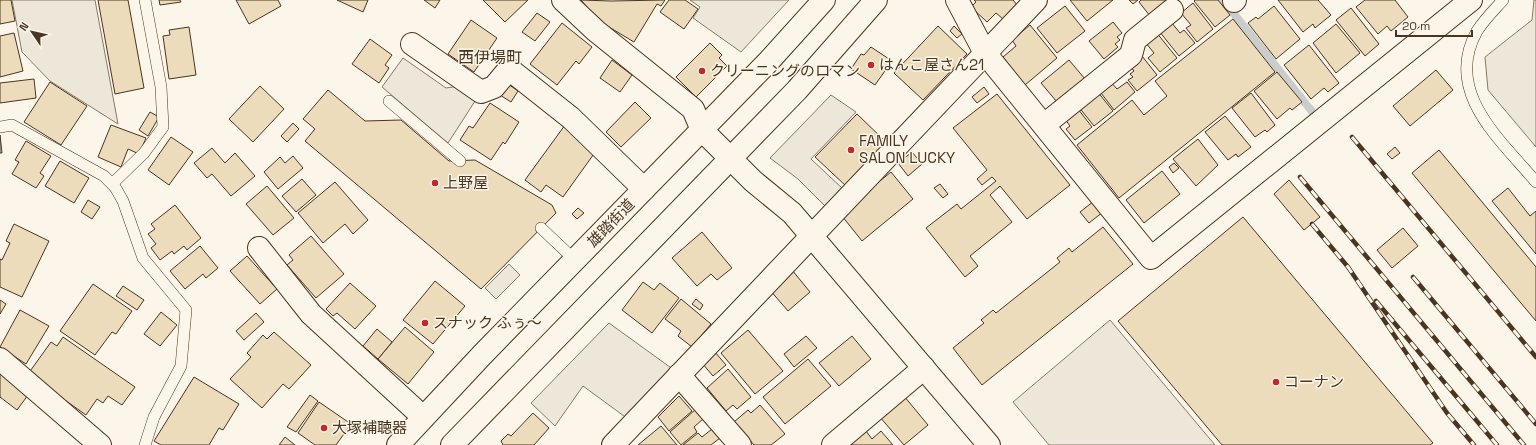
<svg xmlns="http://www.w3.org/2000/svg" width="1536" height="445" font-family="'Space Grotesk','Noto Sans JP',sans-serif">
<rect width="100%" height="100%" fill="#fbf6e9"/>
<g fill="#ede7d9" stroke="#887966">
<polygon points="12,0 95,0 118,124 50,81 22,52"/>
<polygon points="690,0 789,0 741,52 693,18 700,7"/>
<polygon points="1534,0 1536,0 1536,147 1488,90 1485,57 1532,20"/>
<polygon points="403,58 446,88 459,86 477,98 448,143 382,87"/>
<polygon points="831,95 856,112 811,159 843,189 826,207 798,179 770,158"/>
<polygon points="509,264 520,275 496,299 485,288"/>
<polygon points="1110,320 1215,445 1049,445 1013,402"/>
<polygon points="609,323 674,370 628,419 583,386 555,426 531,403"/>
</g>
<g fill="none" stroke-linecap="round" stroke-linejoin="round">
<polyline stroke="#c9cecd" stroke-width="8" points="1223,0 1314,114"/>
</g>
<g fill="#ecdcbc" stroke="#4a3520">
<polygon points="0,0 11,0 15,21 0,24"/>
<polygon points="98,0 128,0 144,88 115,94"/>
<polygon points="159,0 180,0 181,2 160,5"/>
<polygon points="236,0 278,0 281,6 249,24"/>
<polygon points="337,0 368,0 363,12"/>
<polygon points="424,0 440,0 435,8"/>
<polygon points="483,0 528,0 505,22"/>
<polygon points="581,0 611,1 665,0 661,6 657,4 634,42 599,21"/>
<polygon points="669,0 685,0 698,9 684,29 660,12"/>
<polygon points="974,0 1013,0 1017,5 1003,19 996,13 987,22 971,7 976,2"/>
<polygon points="1070,0 1113,0 1087,21"/>
<polygon points="1129,0 1138,0 1133,4"/>
<polygon points="1141,0 1170,0 1150,16 1139,2"/>
<polygon points="1195,0 1218,0 1230,15 1215,27 1194,1"/>
<polygon points="1278,0 1318,0 1331,15 1315,28 1313,24 1303,32"/>
<polygon points="1365,0 1395,0 1408,17 1391,31 1387,26 1378,34 1356,7"/>
<polygon points="1193,3 1213,29 1197,42 1186,28 1191,25 1181,13"/>
<polygon points="1065,6 1085,31 1057,53 1037,28"/>
<polygon points="1274,6 1300,39 1276,59 1248,23 1256,17 1258,19"/>
<polygon points="1351,8 1379,44 1365,56 1336,20"/>
<polygon points="537,13 550,22 535,41 522,32"/>
<polygon points="1233,19 1275,72 1119,198 1077,145 1132,100 1144,115 1167,96 1155,81"/>
<polygon points="471,20 497,38 474,72 448,54"/>
<polygon points="1113,22 1122,33 1117,37 1120,40 1115,44 1118,47 1104,59 1089,41"/>
<polygon points="1171,22 1180,33 1184,30 1195,43 1179,56 1159,31"/>
<polygon points="562,23 592,47 579,64 576,61 557,85 530,64"/>
<polygon points="1336,24 1360,53 1336,73 1313,43"/>
<polygon points="1030,25 1057,58 1025,85 1003,57 1016,46 1012,40"/>
<polygon points="938,26 967,54 923,100 894,73"/>
<polygon points="954,26 962,34 957,38 950,31"/>
<polygon points="189,27 196,75 169,79 163,36 170,35 169,30"/>
<polygon points="1156,32 1177,58 1160,72 1148,58 1154,53 1145,42"/>
<polygon points="14,33 23,71 0,77 0,36"/>
<polygon points="370,39 392,55 385,65 389,68 379,83 352,64"/>
<polygon points="710,43 722,55 719,58 727,66 696,97 676,77"/>
<polygon points="1309,45 1339,83 1328,92 1324,88 1311,99 1284,65"/>
<polygon points="871,47 892,61 875,85 851,69 861,54 864,55"/>
<polygon points="1142,56 1157,75 1137,91 1128,80 1133,77 1130,74 1134,71 1130,66"/>
<polygon points="612,60 632,75 620,92 600,78"/>
<polygon points="1069,60 1085,79 1057,102 1041,83"/>
<polygon points="1436,70 1453,90 1410,126 1393,106"/>
<polygon points="1277,72 1302,102 1292,110 1290,108 1277,119 1254,91"/>
<polygon points="34,79 36,98 0,103 0,83"/>
<polygon points="1109,80 1117,89 1127,82 1135,92 1114,110 1098,89"/>
<polygon points="50,82 87,106 61,145 24,122"/>
<polygon points="508,84 518,91 511,102 500,95"/>
<polygon points="260,86 284,109 253,142 229,119"/>
<polygon points="984,87 989,94 977,103 972,97"/>
<polygon points="328,90 365,121 401,120 449,161 475,160 552,205 556,213 481,289 305,141 315,129 303,119"/>
<polygon points="1097,91 1113,111 1094,126 1078,106"/>
<polygon points="1251,93 1275,125 1267,132 1265,130 1255,137 1232,108"/>
<polygon points="997,94 1070,185 1027,219 1000,186 990,195 1012,222 970,256 978,266 965,277 926,228 957,204 961,209 996,181 992,177 982,185 977,179 987,170 953,128"/>
<polygon points="635,102 651,118 621,147 606,132"/>
<polygon points="490,103 519,122 505,144 503,142 491,160 460,140 469,126 473,128"/>
<polygon points="1078,109 1092,127 1075,140 1066,129 1070,126 1065,119"/>
<polygon points="150,112 159,117 148,136 139,130"/>
<polygon points="857,114 887,143 846,186 815,157"/>
<polygon points="1225,116 1251,147 1238,157 1236,154 1228,160 1205,132"/>
<polygon points="293,123 299,129 287,142 281,136"/>
<polygon points="111,125 146,138 139,154 128,149 121,167 98,157"/>
<polygon points="565,125 596,151 563,197 546,185 541,192 525,180"/>
<polygon points="0,135 2,153 0,153"/>
<polygon points="171,137 193,152 169,185 148,170"/>
<polygon points="1198,139 1218,165 1196,186 1173,159"/>
<polygon points="26,141 51,156 40,173 44,176 36,188 12,174 19,162 15,160"/>
<polygon points="1395,147 1400,153 1392,159 1387,154"/>
<polygon points="212,148 225,163 235,153 255,176 231,196 212,174 207,178 194,163"/>
<polygon points="1439,150 1536,267 1536,321 1412,173"/>
<polygon points="912,152 922,164 908,176 898,163"/>
<polygon points="293,156 303,168 278,189 264,172 280,157 285,163"/>
<polygon points="60,161 89,178 74,203 45,186"/>
<polygon points="1174,163 1179,168 1173,173 1169,167"/>
<polygon points="1162,171 1180,194 1144,223 1126,200"/>
<polygon points="891,172 913,199 862,241 842,216 848,207"/>
<polygon points="302,179 316,195 296,212 282,196"/>
<polygon points="1289,180 1320,217 1304,230 1274,194"/>
<polygon points="335,182 368,220 353,234 345,224 323,243 298,213"/>
<polygon points="940,184 948,194 943,198 934,188"/>
<polygon points="267,186 294,218 273,235 246,204"/>
<polygon points="1508,188 1530,216 1536,211 1536,254 1492,201"/>
<polygon points="88,200 100,207 92,219 81,212"/>
<polygon points="1094,201 1103,212 1089,223 1080,212"/>
<polygon points="175,205 201,238 187,250 184,246 174,254 172,251 160,260 151,248 156,244 148,234 155,229 151,224"/>
<polygon points="578,208 584,213 577,219 572,214"/>
<polygon points="1243,217 1433,443 1430,445 1222,445 1118,321"/>
<polygon points="14,224 49,241 22,297 0,287 0,259 2,260 10,243 6,241"/>
<polygon points="1103,227 1133,264 982,385 953,348 984,323 981,320 993,310 996,313 1060,262 1057,258 1069,248 1072,252"/>
<polygon points="1403,228 1418,246 1392,268 1377,250"/>
<polygon points="702,232 732,268 717,280 711,274 697,286 672,258"/>
<polygon points="311,236 344,274 316,298 287,265 293,260 289,255"/>
<polygon points="200,246 218,268 206,278 203,274 185,289 170,271"/>
<polygon points="247,256 277,289 260,304 230,271"/>
<polygon points="792,270 810,292 788,311 769,289"/>
<polygon points="435,281 465,306 433,344 403,320"/>
<polygon points="643,282 654,290 660,283 679,298 652,333 622,310"/>
<polygon points="350,283 376,306 355,329 337,313 333,316 326,309"/>
<polygon points="93,284 132,311 116,334 112,332 95,355 60,331"/>
<polygon points="123,286 144,300 137,310 116,296"/>
<polygon points="681,299 711,324 692,347 678,336 681,331 665,319"/>
<polygon points="696,299 703,305 700,310 692,304"/>
<polygon points="0,300 6,304 0,314"/>
<polygon points="20,310 49,326 26,364 0,347"/>
<polygon points="161,312 177,325 160,346 144,334"/>
<polygon points="256,313 264,322 244,340 236,331"/>
<polygon points="405,327 434,352 408,384 378,359"/>
<polygon points="377,329 392,342 378,359 363,346"/>
<polygon points="748,330 783,371 755,394 721,353"/>
<polygon points="274,332 311,365 289,389 283,384 262,408 230,379 251,357 247,353 263,335 267,339"/>
<polygon points="806,336 817,348 794,367 784,354"/>
<polygon points="852,336 871,359 839,386 819,363"/>
<polygon points="63,337 135,387 122,405 108,396 103,403 97,399 86,415 28,374 51,342 57,346"/>
<polygon points="715,352 726,365 713,376 702,363"/>
<polygon points="808,359 831,386 785,424 763,397"/>
<polygon points="0,369 31,391 17,410 0,397"/>
<polygon points="728,369 751,397 737,409 733,405 726,411 707,388"/>
<polygon points="194,377 239,404 223,430 219,428 209,445 161,445 154,441"/>
<polygon points="310,395 318,401 296,432 287,427"/>
<polygon points="679,396 692,411 669,431 658,417"/>
<polygon points="904,396 928,425 904,445 879,416"/>
<polygon points="319,402 351,424 336,445 315,445 298,433"/>
<polygon points="760,405 785,434 771,445 754,445 734,422 748,410 751,413"/>
<polygon points="696,409 703,419 694,427 697,432 681,445 670,432"/>
<polygon points="533,413 549,428 534,445 503,445 501,441 508,434 511,436"/>
<polygon points="661,426 677,445 638,445"/>
<polygon points="712,429 720,438 711,445 683,445 698,433 702,437"/>
<polygon points="866,431 872,439 881,431 893,445 850,445"/>
<polygon points="285,437 295,445 279,445"/>
</g>
<g fill="none" stroke-linecap="round" stroke-linejoin="round">
<defs>
<g id="lane">
<path d="M1503,0C1494,10 1484,20 1477,31C1443,92 1500,139 1536,182"/>
<polyline points="389,101 460,161"/>
<polyline points="0,127 12,125 104,176 115,187 123,201 143,258 186,310 181,366 154,417 145,445"/>
<polyline points="112,184 144,153 163,127 161,87 145,0"/>
<polyline points="541,228 575,260"/>
</g>
<g id="street">
<polyline points="563,0 596,31 693,109 702,130"/>
<polyline points="957,0 985,53 1151,258 1471,0"/>
<polyline points="1234,1 1235,0"/>
<polyline points="412,44 481,92 494,87 509,69 571,118 644,189"/>
<polyline points="1044,125 1131,55 1135,40 1172,10"/>
<polyline points="259,248 311,314 423,417"/>
<polyline points="0,359 100,445"/>
<polyline points="679,375 740,445"/>
<polyline points="613,445 1036,0"/>
<polyline points="833,445 924,368"/>
</g>
<polyline id="secondary" points="702,130 753,181 792,213 989,445"/>
<g id="primary">
<polyline points="398,445 482,355 768,62 824,0"/>
<polyline points="452,445 797,90 876,0"/>
</g>
</defs>
<use href="#lane" stroke="#4a3520" stroke-width="12"/>
<use href="#street" stroke="#4a3520" stroke-width="24"/>
<use href="#secondary" stroke="#4a3520" stroke-width="24"/>
<use href="#primary" stroke="#4a3520" stroke-width="24"/>
<use href="#lane" stroke="#fbf6e9" stroke-width="11"/>
<use href="#street" stroke="#fbf6e9" stroke-width="22"/>
<use href="#secondary" stroke="#fbf6e9" stroke-width="22"/>
<use href="#primary" stroke="#fbf6e9" stroke-width="22"/>
<defs>
<g id="rail">
<polyline points="1352,137 1536,357"/>
<polyline points="1300,177 1524,445"/>
<polyline points="1312,224 1348,267 1447,413 1474,445"/>
<polyline points="1413,277 1536,424"/>
<polyline points="1376,301 1497,445"/>
</g>
</defs>
<use href="#rail" stroke="#4a3520" stroke-width="4.5"/>
<use href="#rail" stroke="#fbf6e9" stroke-width="3" stroke-dasharray="9" stroke-linecap="butt"/>
</g>
<g fill="#c62828" stroke="#fbf6e9" stroke-width="1.5">
<circle cx="871" cy="65" r="4"/>
<circle cx="702" cy="71" r="4"/>
<circle cx="851" cy="150" r="4"/>
<circle cx="435" cy="183" r="4"/>
<circle cx="425" cy="323" r="4"/>
<circle cx="1276" cy="382" r="4"/>
<circle cx="324" cy="428" r="4"/>
</g>
<g text-anchor="middle" stroke-width="3" stroke-linejoin="round" paint-order="stroke">
<g font-size="15" fill="#4a3520" stroke="#fbf6e9" text-anchor="start">
<text x="879" y="70">はんこ屋さん21</text>
<text x="710" y="76">クリーニングのロマン</text>
<text x="859" y="146">FAMILY<tspan x="859" dy="17">SALON LUCKY</tspan></text>
<text x="443" y="188">上野屋</text>
<text x="433" y="328">スナック ふぅ～</text>
<text x="1284" y="387">コーナン</text>
<text x="332" y="433">大塚補聴器</text>
</g>
<g font-size="15" fill="#4a3520" stroke="#fbf6e9">
<text transform="translate(611 223) rotate(-46)" y="5">雄踏街道</text>
</g>
<g font-size="16" fill="#4a3520" stroke="#fbf6e9">
<text x="490" y="63">西伊場町</text>
</g>
</g>
<g transform="translate(32 32) rotate(304)" stroke="#fbf6e9" stroke-width="3" paint-order="stroke">
<path d="M0-3L7 15L0 10L-7 15Z" fill="#4a3520"/>
<text y="-6" font-size="11" font-weight="bold" text-anchor="middle" fill="#4a3520">N</text>
</g>
<path d="M1396 30v6h76v-6" fill="none" stroke="#4a3520" stroke-width="2"/>
<text x="1402" y="30" font-size="12" fill="#4a3520" stroke="#fbf6e9" stroke-width="3" paint-order="stroke">20 m</text>
</svg>
